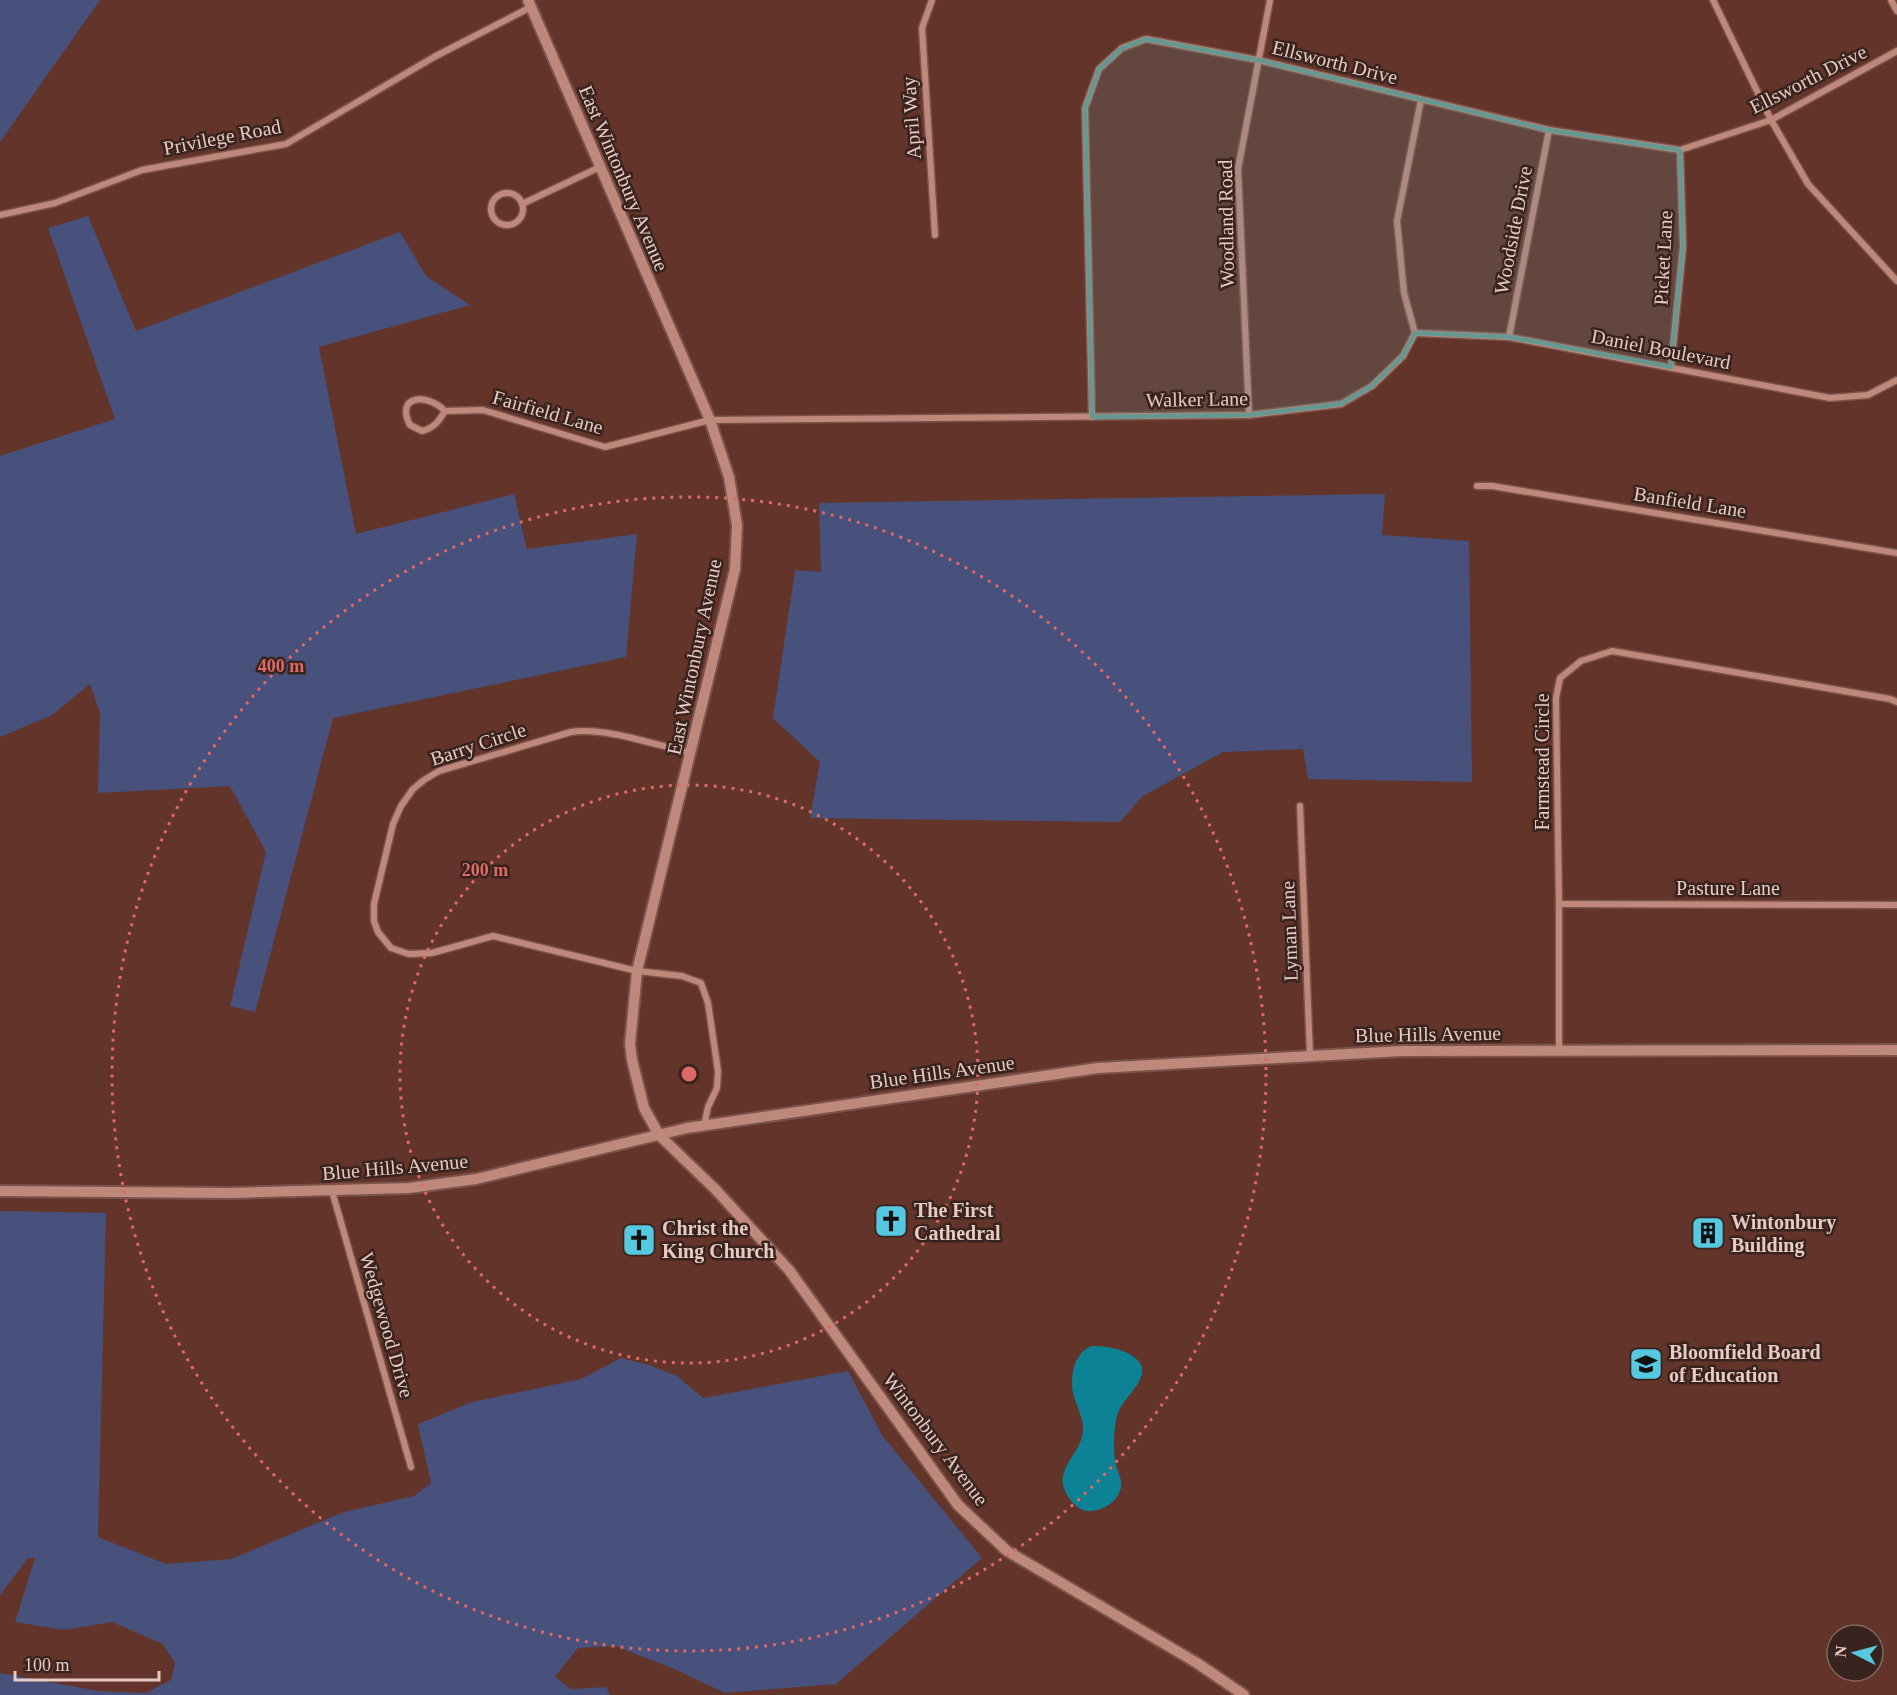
<svg xmlns="http://www.w3.org/2000/svg" width="1897" height="1695" font-family="Georgia,serif">
<rect width="100%" height="100%" fill="#63342a"/>
<g fill="#47517c">
<polygon points="0,0 100,0 0,142"/>
<polygon points="88,216 136,331 400,232 426,276 470,305 319,347 356,534 514,494 527,549 637,534 626,657 333,718 255,1012 230,1006 266,852 230,786 98,793 100,713 90,684 52,715 0,737 0,456 115,419 48,228"/>
<polygon points="1385,494 1382,535 1469,541 1472,782 1308,779 1303,749 1223,752 1143,796 1120,822 810,818 820,762 773,718 795,570 821,572 819,503"/>
<polygon points="0,1211 106,1213 98,1537 166,1564 231,1559 344,1512 414,1496 431,1483 418,1424 472,1402 581,1379 621,1358 649,1365 677,1376 703,1398 848,1371 882,1435 982,1558 836,1684 725,1693 672,1668 615,1646 578,1648 555,1677 571,1689 606,1687 610,1695 0,1695 0,1673 98,1691 146,1693 171,1680 175,1663 163,1644 112,1622 64,1630 15,1622 35,1558 28,1558 0,1595"/>
</g>
<path fill="#0d8295" d="M1092,1346C1105,1346 1119,1348 1131,1355C1159,1372 1127,1393 1119,1411C1115,1419 1115,1429 1114,1438C1114,1447 1114,1457 1116,1465C1119,1476 1125,1484 1118,1495C1113,1505 1098,1512 1087,1511C1079,1510 1074,1504 1069,1498C1050,1470 1080,1457 1083,1432C1084,1418 1076,1406 1073,1393C1070,1376 1074,1352 1092,1346Z"/>
<g fill="none" stroke-linecap="round" stroke-linejoin="round">
<defs>
<g id="street">
<polyline points="932,0 922,28 935,235"/>
<polyline points="1713,0 1771,120 1808,184 1897,281"/>
<polyline points="1891,0 1897,11"/>
<circle cx="507" cy="209" r="16"/>
<polyline points="522,204 600,167"/>
<polyline points="0,215 55,203 142,170 286,144 434,57 531,7"/>
<polyline points="1415,333 1509,337 1830,398 1868,395 1897,380"/>
<polyline points="1509,337 1549,130"/>
<polyline points="1671,367 1683,247 1680,150"/>
<path d="M445,411C439,421 434,428 422,431L410,425C395,396 426,392 445,411L483,410L605,447L710,420L1249,415L1341,404L1372,386L1403,356L1415,333L1404,293L1397,221L1421,100"/>
<polyline points="1249,415 1238,169 1270,0"/>
<polyline points="1092,417 1085,108 1099,69 1122,48 1146,39 1258,60 1549,130 1680,150 1771,120 1897,51"/>
<polyline points="1477,486 1492,486 1897,553"/>
<path d="M691,753C659,746 602,726 571,732L439,771L424,780L413,789L401,806L393,824L374,904V921L378,932L391,948L409,954L432,953L493,936L637,971L682,976L701,983L708,1003L718,1071L717,1088L708,1107L704,1126"/>
<polyline points="1300,806 1310,1055"/>
<polyline points="1559,904 1897,905"/>
<polyline points="1559,1051 1559,904 1556,698 1560,678 1581,661 1612,651 1890,699 1897,702"/>
<polyline points="332,1191 411,1467"/>
</g>
<g id="secondary">
<polyline points="528,0 710,420 729,477 737,525 735,569 637,971 630,1044 632,1060 644,1108 659,1135 716,1190 789,1270 958,1505 1007,1551 1197,1663 1244,1695"/>
<polyline points="0,1191 231,1193 409,1188 476,1179 687,1128 1098,1068 1402,1051 1897,1050"/>
</g>
</defs>
<use href="#street" stroke="#7a524a" stroke-width="9"/>
<use href="#secondary" stroke="#7a524a" stroke-width="14"/>
<use href="#street" stroke="#be887b" stroke-width="6"/>
<use href="#secondary" stroke="#be887b" stroke-width="10"/>
</g>
<path fill="#659890" fill-opacity="0.2" stroke="#659890" stroke-width="4.5" stroke-linejoin="round" d="M1146,39L1258,60L1549,130L1680,150L1683,247L1671,367L1509,337L1415,333L1403,356L1372,386L1341,404L1249,415L1092,417L1085,108L1099,69L1122,48Z"/>
<g fill="none" stroke="#dd6966" stroke-width="3" stroke-dasharray="3 6">
<circle cx="689" cy="1074" r="289"/>
<circle cx="689" cy="1074" r="577"/>
</g>
<defs>
<symbol id="church-square" viewBox="-11 -11 22 22"><rect x="-9" y="-9" width="18" height="18" rx="4" fill="#56c9e0" stroke="#39231e"/><path d="M-1.2-6h2.4v3.5h3.3v2.4h-3.3V6h-2.4V-.1h-3.3v-2.4h3.3Z" fill="#111"/></symbol>
<symbol id="building-square" viewBox="-11 -11 22 22"><rect x="-9" y="-9" width="18" height="18" rx="4" fill="#56c9e0" stroke="#39231e"/><path d="M-4-6H4V6H1V3H-1V6H-4ZM-2.5-4.3h1.7v1.8h-1.7ZM.8-4.3h1.7v1.8H.8ZM-2.5-1h1.7V.8h-1.7ZM.8-1h1.7V.8H.8Z" fill="#111"/></symbol>
<symbol id="school-square" viewBox="-11 -11 22 22"><rect x="-9" y="-9" width="18" height="18" rx="4" fill="#56c9e0" stroke="#39231e"/><path d="M0-5L7-2L0 1L-7-2ZM-4 1L0 2.5L4 1V4Q0 6-4 4Z" fill="#111"/></symbol>
</defs>
<g fill-rule="evenodd">
<use href="#church-square" x="872" y="1202" width="38" height="38"/>
<use href="#building-square" x="1689" y="1214" width="38" height="38"/>
<use href="#church-square" x="620" y="1221" width="38" height="38"/>
<use href="#school-square" x="1627" y="1345" width="38" height="38"/>
</g>
<g text-anchor="middle" stroke-width="5" stroke-linejoin="round" paint-order="stroke">
<g font-size="20" fill="#e7cac3" stroke="#39231e">
<text transform="translate(1335 62) rotate(14)" y="7">Ellsworth Drive</text>
<text transform="translate(1808 79) rotate(-27)" y="7">Ellsworth Drive</text>
<text transform="translate(911 118) rotate(-94)" y="7">April Way</text>
<text transform="translate(222 137) rotate(-11)" y="7">Privilege Road</text>
<text transform="translate(624 178) rotate(67)" y="7">East Wintonbury Avenue</text>
<text transform="translate(1226 224) rotate(-91)" y="7">Woodland Road</text>
<text transform="translate(1513 230) rotate(-79)" y="7">Woodside Drive</text>
<text transform="translate(1663 258) rotate(-87)" y="7">Picket Lane</text>
<text transform="translate(1661 349) rotate(11)" y="7">Daniel Boulevard</text>
<text transform="translate(1197 399) rotate(-1)" y="7">Walker Lane</text>
<text transform="translate(548 412) rotate(16)" y="7">Fairfield Lane</text>
<text transform="translate(1690 502) rotate(9)" y="7">Banfield Lane</text>
<text transform="translate(694 657) rotate(-78)" y="7">East Wintonbury Avenue</text>
<text transform="translate(478 744) rotate(-18)" y="7">Barry Circle</text>
<text transform="translate(1542 762) rotate(-90)" y="7">Farmstead Circle</text>
<text x="1728" y="895">Pasture Lane</text>
<text transform="translate(1289 931) rotate(-92)" y="7">Lyman Lane</text>
<text transform="translate(1428 1034) rotate(-1)" y="7">Blue Hills Avenue</text>
<text transform="translate(942 1072) rotate(-8)" y="7">Blue Hills Avenue</text>
<text transform="translate(395 1167) rotate(-5)" y="7">Blue Hills Avenue</text>
<text transform="translate(387 1325) rotate(74)" y="7">Wedgewood Drive</text>
<text transform="translate(936 1439) rotate(53)" y="7">Wintonbury Avenue</text>
</g>
<g font-size="20" font-weight="bold" fill="#e7cac3" stroke="#39231e" text-anchor="start">
<text x="914" y="1217">The First<tspan x="914" dy="23">Cathedral</tspan></text>
<text x="1731" y="1229">Wintonbury<tspan x="1731" dy="23">Building</tspan></text>
<text x="662" y="1235">Christ the<tspan x="662" dy="23">King Church</tspan></text>
<text x="1669" y="1359">Bloomfield Board<tspan x="1669" dy="23">of Education</tspan></text>
</g>
</g>
<circle cx="689" cy="1074" r="9" fill="#dd6966" stroke="#39231e" stroke-width="3"/>
<g font-size="18" text-anchor="middle" font-weight="bold" fill="#dd6966" stroke="#39231e" stroke-width="5" stroke-linejoin="round" paint-order="stroke">
<text x="281" y="672">400 m</text>
<text x="485" y="876">200 m</text>
</g>
<g transform="translate(1855 1653) rotate(276)"><circle r="28" fill="#39231e" stroke="#7f6660" stroke-width="1.5"/>
<path d="M0-4.5L10 22L0 15L-10 22Z" fill="#56c9e0"/>
<text y="-9" font-size="16" font-weight="bold" text-anchor="middle" fill="#e7cac3">N</text>
</g>
<path d="M15 1671v9h144v-9" fill="none" stroke="#e7cac3" stroke-width="3"/>
<text x="24" y="1671" font-size="18" fill="#e7cac3" stroke="#39231e" stroke-width="4.5" paint-order="stroke">100 m</text>
</svg>
